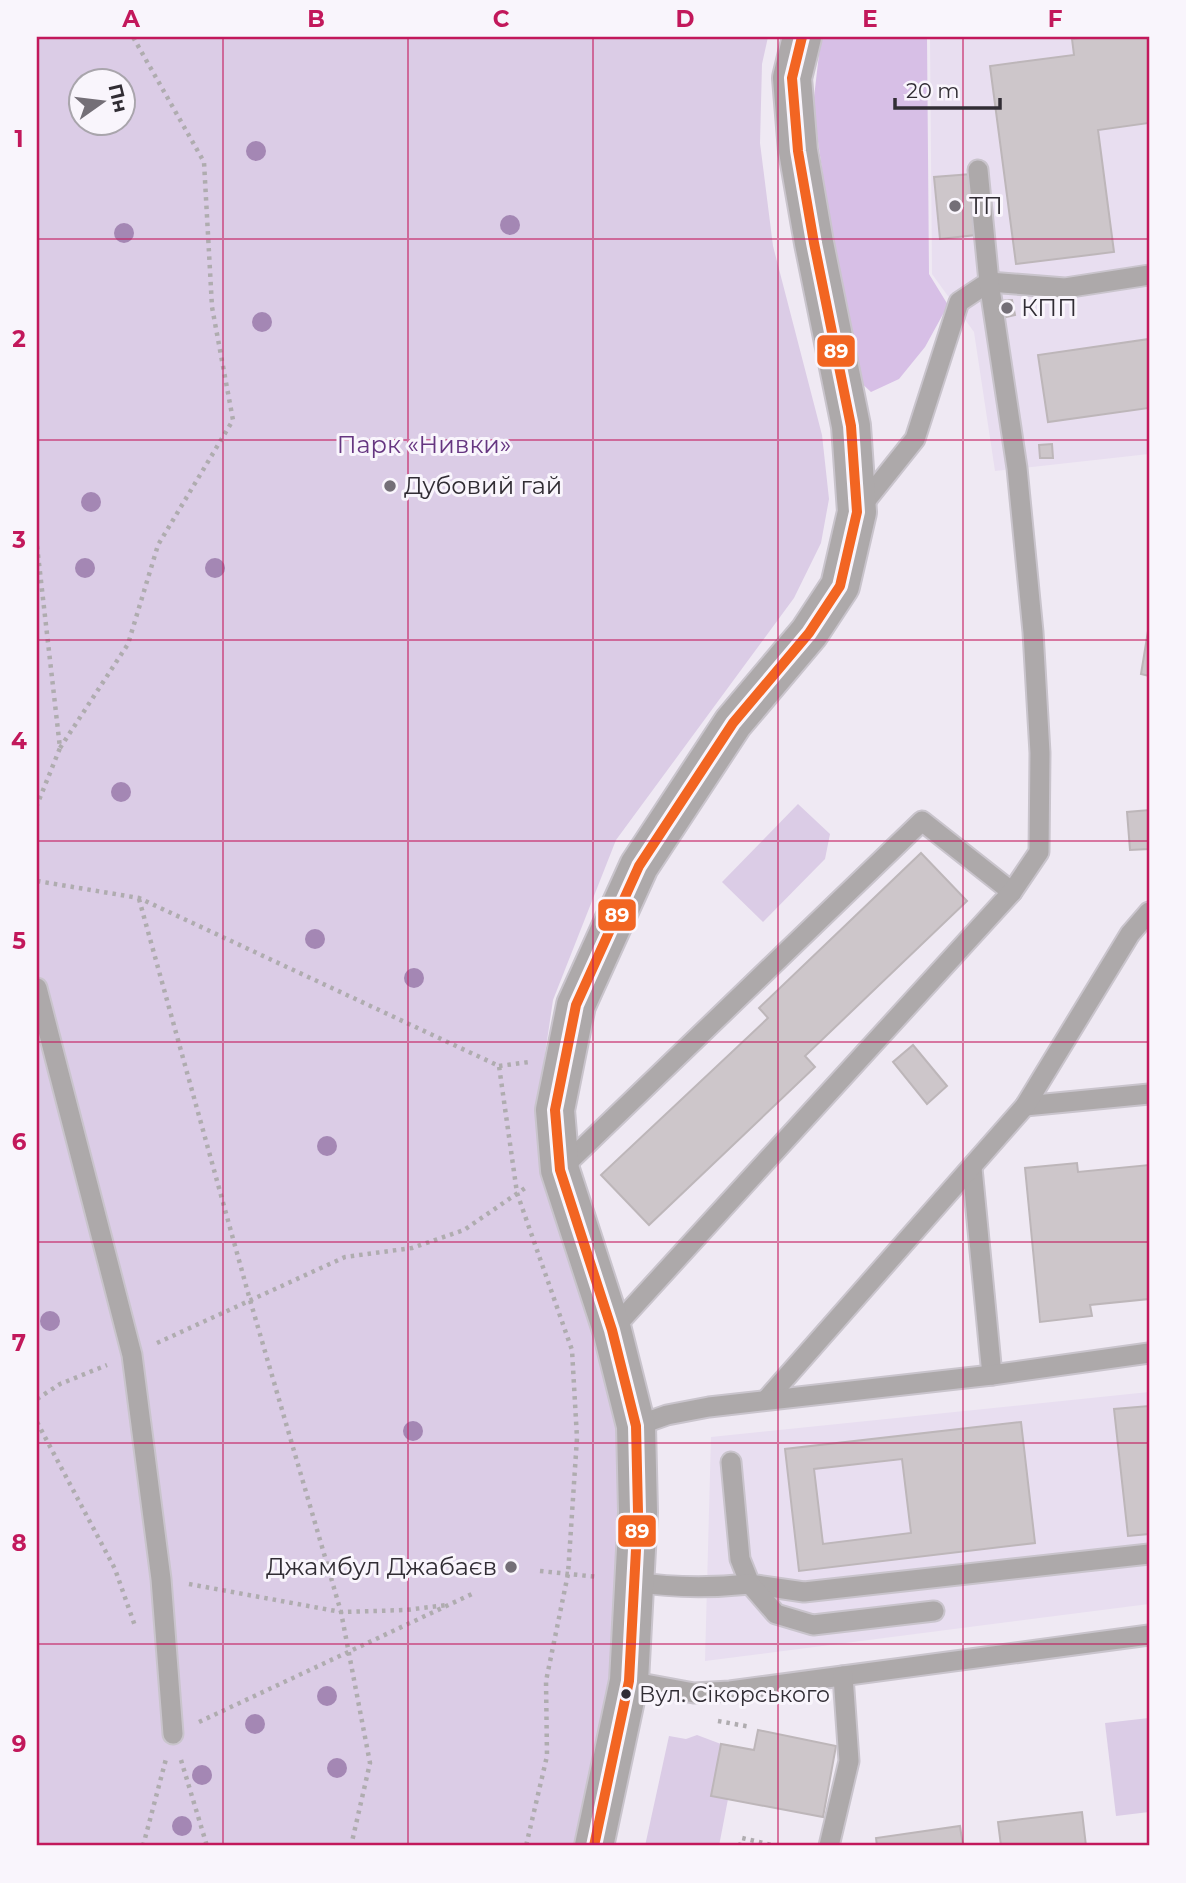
<svg xmlns="http://www.w3.org/2000/svg" width="1186" height="1883" font-family="Montserrat,sans-serif">
<rect width="100%" height="100%" fill="#efe9f3"/>
<g fill="#e8def0">
<polygon points="930,37 1149,37 1149,454 995,471 974,332 932,274"/>
<polygon points="1149,1392 1149,1604 705,1661 711,1437"/>
</g>
<g fill="#dbcce6" fill-rule="evenodd">
<path d="M37,37H768L762,64L760,143L773,246L822,435L829,499L821,543L794,598L616,840L553,1000L540,1088V1167L617,1385L623,1505L617,1659L576,1846H37ZM80,80H122V122H80Z"/>
<polygon points="798,804 830,834 825,859 763,922 722,882"/>
<polygon points="1149,1718 1149,1812 1116,1816 1105,1723"/>
<polygon points="697,1735 721,1744 711,1795 728,1799 719,1846 645,1846 669,1736 686,1739"/>
</g>
<polygon fill="#d7bfe6" points="821,37 927,37 929,274 948,305 925,347 899,379 871,392 857,379 844,324 813,106"/>
<g fill="#cdc6ca" stroke="#bdb6b9" stroke-width="2" fill-rule="evenodd">
<polygon points="1089,37 1149,37 1149,123 1098,130 1114,252 1016,264 990,66 1074,55 1072,39"/>
<polygon points="971,174 976,235 940,239 934,177"/>
<polygon points="1012,300 1015,315 1002,318 1000,301"/>
<polygon points="1149,339 1149,408 1048,422 1038,355"/>
<polygon points="1052,444 1053,458 1040,458 1039,445"/>
<polygon points="1149,625 1149,676 1141,674"/>
<polygon points="1149,810 1149,849 1130,850 1127,812"/>
<polygon points="921,853 967,901 805,1056 815,1067 649,1225 601,1175 768,1018 759,1008"/>
<polygon points="913,1045 947,1086 927,1104 893,1062"/>
<polygon points="1077,1163 1078,1172 1149,1165 1149,1299 1090,1305 1092,1316 1040,1322 1025,1168"/>
<polygon points="1149,1406 1149,1534 1128,1536 1114,1409"/>
<path d="M1021,1422L1035,1543L799,1571L785,1449ZM902,1459L911,1533L823,1544L814,1469Z"/>
<polygon points="758,1730 836,1746 823,1817 711,1796 721,1744 754,1750"/>
<polygon points="1082,1812 1086,1846 1001,1846 998,1822"/>
<polygon points="960,1826 963,1846 877,1846 876,1838"/>
</g>
<g fill="none" stroke-linecap="round" stroke-linejoin="round">
<defs>
<g id="service">
<polyline points="860,508 915,439 959,302 989,282 1065,288 1149,275"/>
<polyline points="37,988 132,1355 161,1579 173,1734"/>
<polyline points="1025,1106 1149,1094"/>
<polyline points="972,1168 992,1375"/>
<polyline points="561,1169 922,821 1012,892"/>
<polyline points="612,1330 1012,892 1039,852 1040,753 1033,632 1017,468 989,282 978,170"/>
<polyline points="767,1399 1025,1106 1130,934 1149,912"/>
<polyline points="636,1426 667,1415 709,1407 992,1375 1149,1353"/>
<polyline points="731,1462 740,1559 750,1584 804,1592 1149,1554"/>
<path d="M635,1582C674,1588 710,1588 750,1584L776,1614L813,1625L934,1611"/>
<polyline points="629,1681 694,1693 730,1691 1149,1635"/>
<polyline points="829,1846 849,1761 843,1676"/>
</g>
<polyline id="tertiary" points="594,1846 629,1681 638,1512 636,1426 612,1330 560,1170 555,1110 576,1005 639,866 733,723 809,633 840,586 857,512 851,426 814,243 798,151 792,78 802,37"/>
</defs>
<use href="#service" stroke="#c9c4cc" stroke-width="23"/>
<use href="#tertiary" stroke="#c9c4cc" stroke-width="42"/>
<g stroke="#afacaf" stroke-width="4.5" stroke-dasharray="3.5 5" stroke-linecap="butt">
<polyline points="37,546 60,748 37,805"/>
<polyline points="60,748 128,644 158,545 233,420 212,307 204,162 133,37"/>
<polyline points="37,881 139,898 499,1066 517,1193 572,1350 577,1438 568,1574 546,1681 547,1756 526,1846"/>
<polyline points="139,899 250,1300 341,1612 370,1763 351,1846"/>
<polyline points="499,1066 529,1062"/>
<polyline points="157,1343 345,1257 412,1248 464,1230 528,1186"/>
<polyline points="37,1399 60,1384 107,1365"/>
<polyline points="37,1422 115,1569 135,1626"/>
<polyline points="540,1571 598,1577"/>
<polyline points="189,1584 341,1612 406,1610 447,1605"/>
<polyline points="718,1721 751,1727"/>
<polyline points="199,1722 474,1593"/>
<polyline points="181,1760 207,1846"/>
<polyline points="143,1846 166,1759"/>
<polyline points="740,1846 742,1838 776,1846"/>
</g>
<use href="#service" stroke="#ada9aa" stroke-width="19"/>
<use href="#tertiary" stroke="#ada9aa" stroke-width="38"/>
<defs>
<polyline id="bus-1" points="594,1846 629,1681 638,1512 636,1426 612,1330 560,1170 555,1110 576,1005 639,866 733,723 809,633 840,586 857,512 851,426 814,243 798,151 792,78 802,37"/>
</defs>
<use href="#bus-1" stroke="#f9f5fc" stroke-width="16"/>
<use href="#bus-1" stroke="#f26522" stroke-width="10"/>
</g>
<g fill="#a487b4">
<circle cx="256" cy="151" r="10"/>
<circle cx="510" cy="225" r="10"/>
<circle cx="124" cy="233" r="10"/>
<circle cx="262" cy="322" r="10"/>
<circle cx="91" cy="502" r="10"/>
<circle cx="85" cy="568" r="10"/>
<circle cx="215" cy="568" r="10"/>
<circle cx="121" cy="792" r="10"/>
<circle cx="315" cy="939" r="10"/>
<circle cx="414" cy="978" r="10"/>
<circle cx="327" cy="1146" r="10"/>
<circle cx="50" cy="1321" r="10"/>
<circle cx="413" cy="1431" r="10"/>
<circle cx="327" cy="1696" r="10"/>
<circle cx="255" cy="1724" r="10"/>
<circle cx="337" cy="1768" r="10"/>
<circle cx="202" cy="1775" r="10"/>
<circle cx="182" cy="1826" r="10"/>
</g>
<path fill="none" stroke="#c2185b" stroke-width="2" stroke-opacity="0.55" d="M223,37V1846M408,37V1846M593,37V1846M778,37V1846M963,37V1846M37,239H1149M37,440H1149M37,640H1149M37,841H1149M37,1042H1149M37,1242H1149M37,1443H1149M37,1644H1149"/>
<g fill="#746f77" stroke="#f9f5fc" stroke-width="2.5">
<circle cx="955" cy="206" r="7"/>
<circle cx="1007" cy="308" r="7"/>
<circle cx="390" cy="486" r="7"/>
<circle cx="511" cy="1567" r="7"/>
</g>
<circle fill="#312d34" stroke="#f9f5fc" stroke-width="2.5" cx="626" cy="1694" r="6"/>
<g text-anchor="middle" stroke-width="6" stroke-linejoin="round" paint-order="stroke">
<g font-size="22" fill="#312d34" stroke="#f9f5fc" text-anchor="start">
<text x="639" y="1702">Вул. Сікорського</text>
</g>
<g font-size="24" fill="#312d34" stroke="#f9f5fc" text-anchor="start">
<text x="969" y="214">ТП</text>
<text x="1021" y="316">КПП</text>
<text x="404" y="494">Дубовий гай</text>
<text x="497" y="1575" text-anchor="end">Джамбул Джабаєв</text>
</g>
<g font-size="24" fill="#663681" stroke="#f9f5fc">
<text x="424" y="453">Парк «Нивки»</text>
</g>
</g>
<g stroke="#f9f5fc" stroke-width="2.5">
<rect x="816" y="334" width="40" height="34" rx="7" fill="#f26522"/>
<rect x="597" y="898" width="40" height="34" rx="7" fill="#f26522"/>
<rect x="617" y="1514" width="40" height="34" rx="7" fill="#f26522"/>
</g>
<g font-size="19" text-anchor="middle" font-weight="bold" fill="#fff">
<text x="836" y="358">89</text>
<text x="617" y="922">89</text>
<text x="637" y="1538">89</text>
</g>
<rect width="1186" height="1883" fill="none" stroke="#f9f5fc" stroke-width="77"/>
<g transform="translate(102 102) rotate(76)"><circle r="33" fill="#f9f5fc" stroke="#a9a5ac" stroke-width="2"/>
<path d="M0-5L12 26L0 18L-12 26Z" fill="#746f77"/>
<text y="-10" font-size="19" font-weight="bold" text-anchor="middle" fill="#312d34">Пн</text>
</g>
<path d="M895 98v10h105v-10" fill="none" stroke="#312d34" stroke-width="3.5"/>
<text x="906" y="98" font-size="21" fill="#312d34" stroke="#f9f5fc" stroke-width="5" paint-order="stroke">20 m</text>
<rect x="38" y="38" width="1110" height="1806" fill="none" stroke="#c2185b" stroke-width="2.5"/>
<g font-size="23" text-anchor="middle" font-weight="bold" fill="#c2185b">
<text x="131" y="27">A</text>
<text x="316" y="27">B</text>
<text x="501" y="27">C</text>
<text x="685" y="27">D</text>
<text x="870" y="27">E</text>
<text x="1055" y="27">F</text>
<text x="19" y="147">1</text>
<text x="19" y="347">2</text>
<text x="19" y="548">3</text>
<text x="19" y="749">4</text>
<text x="19" y="949">5</text>
<text x="19" y="1150">6</text>
<text x="19" y="1351">7</text>
<text x="19" y="1551">8</text>
<text x="19" y="1752">9</text>
</g>
</svg>
